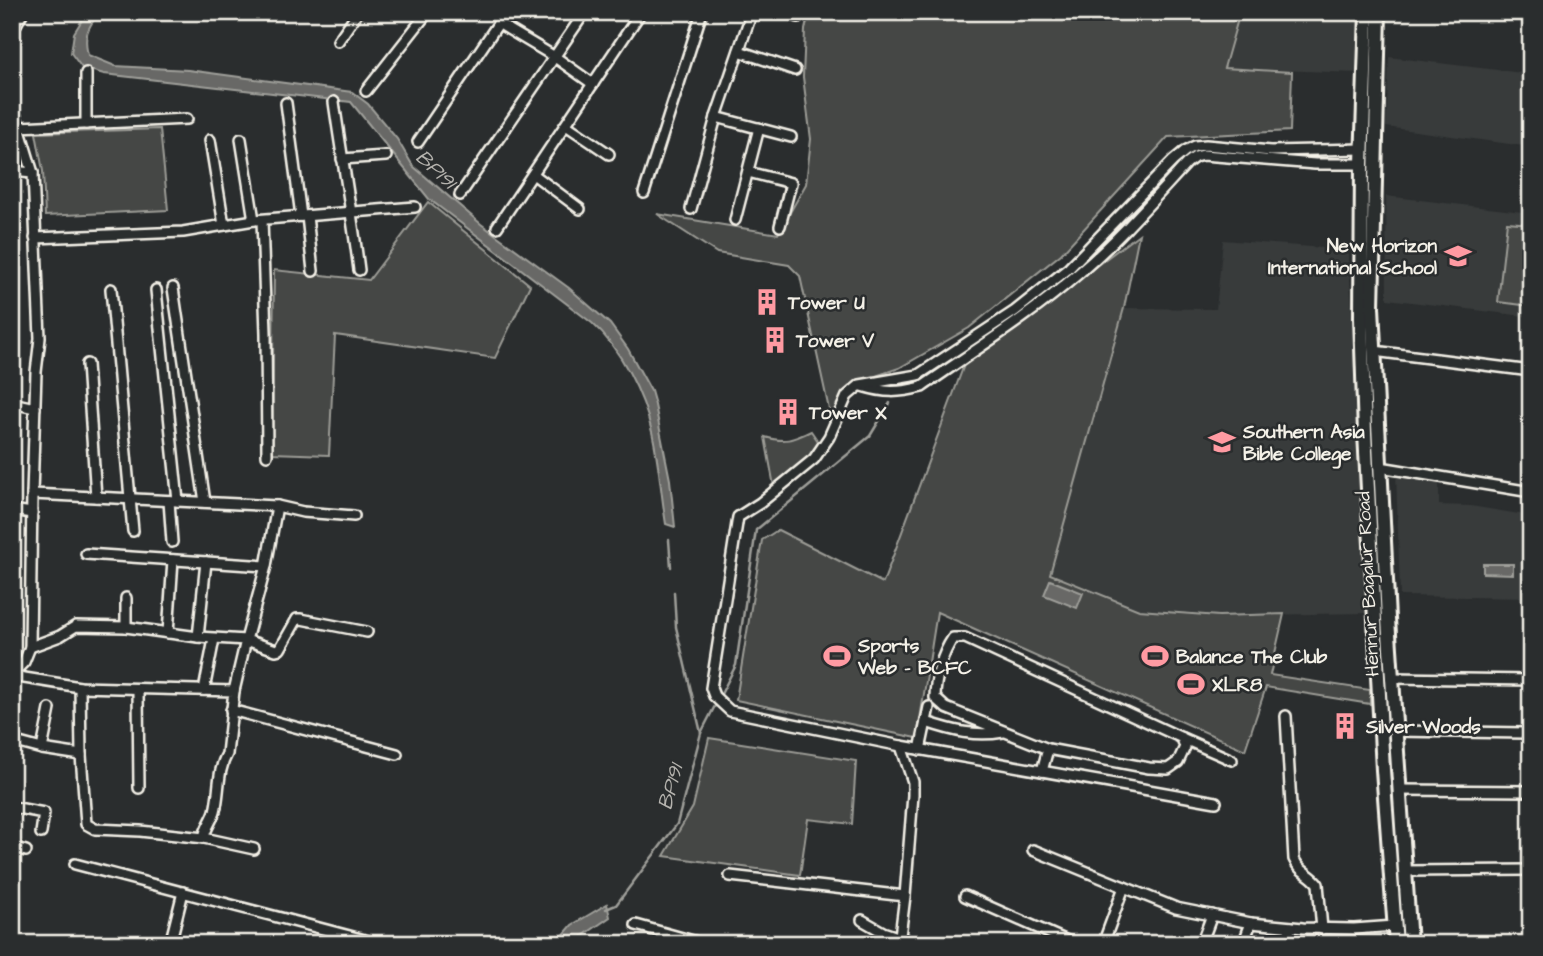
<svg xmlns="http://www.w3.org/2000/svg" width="1543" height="956" font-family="'Architects Daughter',sans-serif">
<rect width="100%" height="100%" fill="#2a2d2e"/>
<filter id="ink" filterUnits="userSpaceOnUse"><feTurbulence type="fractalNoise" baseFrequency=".0143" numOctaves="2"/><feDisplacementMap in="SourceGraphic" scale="14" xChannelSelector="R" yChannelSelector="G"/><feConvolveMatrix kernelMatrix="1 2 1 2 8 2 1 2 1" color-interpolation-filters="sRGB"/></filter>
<g filter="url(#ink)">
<g fill="#373a3a">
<polygon points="1240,12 1361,12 1358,73 1224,68"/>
<polygon points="1389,57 1531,74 1531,147 1386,127"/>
<polygon points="1386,196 1531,213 1531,317 1387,299"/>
<polygon points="1223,240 1348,250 1352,310 1366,613 1219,616 1139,610 1049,574 1124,308 1216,309"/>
<polygon points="1396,472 1439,479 1439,505 1471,506 1531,516 1528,537 1531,537 1531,598 1400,596"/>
</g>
<g fill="#444645" stroke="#9c9c96" stroke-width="2">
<polygon points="809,12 1240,12 1224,68 1292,72 1290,131 1168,137 1061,254 969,328 899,368 855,383 847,396 833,428 800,276 789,265 717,253 657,214 778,234 806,184 811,139 803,77 805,30"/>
<polygon points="160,129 168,210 45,216 43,171 36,133"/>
<polygon points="428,202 530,285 495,358 335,335 329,455 272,453 274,270 369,280"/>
<polygon points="1507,222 1531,224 1531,306 1498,302"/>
<polygon points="1139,234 1124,308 1050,574 1139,610 1219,616 1284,614 1270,675 1370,690 1370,704 1266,687 1245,750 937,612 917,738 736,700 762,540 778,530 883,583 964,365"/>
<path d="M811,431L822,447L775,492L765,437C784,443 793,440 811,431Z"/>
<polygon points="709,738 856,761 852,824 808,819 800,875 664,856 693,807"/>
</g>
<g fill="#676866" stroke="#9f9f9a" stroke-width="2">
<path d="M87,12H99C88,28 83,35 88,55L115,66L188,70L352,92L368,104L397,139L413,166L481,224L569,288L610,324L628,349L651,391L655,405L670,480L675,527L666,524C661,494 659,462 652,432C643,394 621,349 592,323L429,199L351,102L104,74L82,68L71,53L74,33Z"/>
<polygon points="1483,564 1513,564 1513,574 1483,573"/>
<polygon points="1050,580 1083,593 1077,608 1044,595"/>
<polygon points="607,904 610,917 571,944 556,944 572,925"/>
</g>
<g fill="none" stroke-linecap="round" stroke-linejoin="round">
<g stroke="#9f9f9a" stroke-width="2.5">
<polyline points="669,540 671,567"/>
<polyline points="701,733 736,665 756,530 870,436 890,403"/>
<polyline points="606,909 616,905 677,824 701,733 676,627 674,592"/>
</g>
<defs>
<g id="minor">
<polyline points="785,12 798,17"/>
<polyline points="498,23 555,57 593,84"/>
<polyline points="12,32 23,12"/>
<polyline points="338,41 358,12"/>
<polyline points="739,51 795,70"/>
<polyline points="366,91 428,12"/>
<path d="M334,102C342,158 352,214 359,270"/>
<polyline points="286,103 301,216"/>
<polyline points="12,104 33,173 40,338 36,372 32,494 30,647 24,662 12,674"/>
<polyline points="716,117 791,137"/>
<polyline points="86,124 86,73"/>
<polyline points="566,125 609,154"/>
<polyline points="19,127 187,119"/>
<polyline points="241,139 254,220"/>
<polyline points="210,140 224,225"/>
<polyline points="418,142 506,12"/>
<polyline points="342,159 386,156"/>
<polyline points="12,171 33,173"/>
<polyline points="748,172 791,183 780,226"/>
<polyline points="533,174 580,209"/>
<polyline points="644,193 702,12"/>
<polyline points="460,195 585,12"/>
<polyline points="691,209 716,117 752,12"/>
<polyline points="307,216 313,271"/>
<polyline points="262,220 266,333 267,455"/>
<polyline points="735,220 759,128"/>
<polyline points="497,227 641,12"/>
<polyline points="35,238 183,232 254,220 415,207"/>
<polyline points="173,288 205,502"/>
<polyline points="111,289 133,531"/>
<polyline points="156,290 178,501"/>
<polyline points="1374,351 1531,371"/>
<polyline points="87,364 96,497"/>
<path d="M862,386C885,393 898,393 922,387C975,350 1030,316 1078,274C1117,241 1152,201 1187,163L1195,157L1203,155L1315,164H1362"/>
<polyline points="12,403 35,408"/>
<polyline points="1380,467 1531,492"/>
<polyline points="32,494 277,506 303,512 354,516"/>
<polyline points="169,501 172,542"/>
<polyline points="277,506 266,566 246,640 276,650 280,649 297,619 301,619 367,632"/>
<polyline points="12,510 32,513"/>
<polyline points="86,554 266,566"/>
<polyline points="126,598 126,627"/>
<polyline points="168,633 173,560"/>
<polyline points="198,637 206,562"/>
<path d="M953,638H965L1182,738L1185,747L1178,762L1168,769L1149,768L1048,749L946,708L935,698C935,679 942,654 953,638Z"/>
<polyline points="30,647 60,636 76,626 126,627 198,637 246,640 234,691"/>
<path d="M12,676L80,687L234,691L227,754C217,771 220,792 215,811C212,821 205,828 204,838"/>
<polyline points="1392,678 1531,680"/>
<polyline points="80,687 81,755 86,824 95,829 140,831 204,838 254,849"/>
<polyline points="138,690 139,788"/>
<polyline points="204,690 214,639"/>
<polyline points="231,710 397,754"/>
<path d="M1286,716L1294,859C1300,873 1310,873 1318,884L1322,929"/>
<path d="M926,722C953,731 975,737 1003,732"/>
<polyline points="1396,731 1525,733"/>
<polyline points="1182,738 1232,760"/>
<polyline points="12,741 42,749 81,755"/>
<polyline points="901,746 1216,802"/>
<polyline points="42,749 50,709"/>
<polyline points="920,750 929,707"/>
<polyline points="1042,771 1048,749"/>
<polyline points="1400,790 1531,791"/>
<polyline points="12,807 44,813 41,833"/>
<polyline points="12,847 26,851"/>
<polyline points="1033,850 1124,887 1103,944"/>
<polyline points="75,864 380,944"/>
<polyline points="1405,871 1531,870"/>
<polyline points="730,876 905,896"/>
<polyline points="1124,887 1176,908 1251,923 1303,928 1354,929 1395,926"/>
<polyline points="965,896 1074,944"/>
<polyline points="862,920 883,932 918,944"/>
<polyline points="636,925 704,944"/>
<polyline points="171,939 190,944"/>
<polyline points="170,944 183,892"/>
<polyline points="899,944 905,896 913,795 913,782 901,746 730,711 714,696 711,688 738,517 760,503 814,459 829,437 847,396 860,385 918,375 1015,311 1069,268 1173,161 1185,151 1195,146 1206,145 1271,151 1363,149"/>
<polyline points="1201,944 1212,915"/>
<polyline points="1243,944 1251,923"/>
<polyline points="1285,944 1291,927"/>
</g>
<g id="major">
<polyline points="1367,12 1362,164 1361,318 1365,433 1383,770 1396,944"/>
<polyline points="1379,12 1372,307 1388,619 1410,944"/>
</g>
</defs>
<use href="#minor" stroke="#f4f1e8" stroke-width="14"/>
<use href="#major" stroke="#f4f1e8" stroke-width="18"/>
<use href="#minor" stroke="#2a2d2e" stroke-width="9"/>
<use href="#major" stroke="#2a2d2e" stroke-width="12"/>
</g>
</g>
<defs>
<symbol id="school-bare" viewBox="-9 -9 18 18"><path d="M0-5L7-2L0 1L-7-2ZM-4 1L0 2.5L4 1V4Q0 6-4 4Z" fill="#ff9aa2" stroke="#2a2d2e" stroke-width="2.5" paint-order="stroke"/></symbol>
<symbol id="building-bare" viewBox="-9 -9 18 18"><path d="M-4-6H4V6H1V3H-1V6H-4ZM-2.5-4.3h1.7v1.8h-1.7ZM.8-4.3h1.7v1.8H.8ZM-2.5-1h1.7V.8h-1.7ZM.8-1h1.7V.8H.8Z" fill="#ff9aa2" stroke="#2a2d2e" stroke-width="2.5" paint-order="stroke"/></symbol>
<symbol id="university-bare" viewBox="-9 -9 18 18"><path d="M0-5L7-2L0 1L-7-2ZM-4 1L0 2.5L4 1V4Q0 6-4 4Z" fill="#ff9aa2" stroke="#2a2d2e" stroke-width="2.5" paint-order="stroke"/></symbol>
<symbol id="stadium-bare" viewBox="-9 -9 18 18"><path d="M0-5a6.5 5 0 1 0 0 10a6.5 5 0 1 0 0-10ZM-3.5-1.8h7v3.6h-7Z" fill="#ff9aa2" stroke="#2a2d2e" stroke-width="2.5" paint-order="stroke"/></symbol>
</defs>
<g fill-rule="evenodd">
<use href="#school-bare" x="1439" y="237" width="38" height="38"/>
<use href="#building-bare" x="748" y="283" width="38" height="38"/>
<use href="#building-bare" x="756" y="321" width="38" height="38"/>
<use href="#building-bare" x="769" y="393" width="38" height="38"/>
<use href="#university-bare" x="1203" y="423" width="38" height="38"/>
<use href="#stadium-bare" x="818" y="637" width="38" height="38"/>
<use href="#stadium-bare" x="1136" y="637" width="38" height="38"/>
<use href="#stadium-bare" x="1172" y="665" width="38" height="38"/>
<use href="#building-bare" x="1326" y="707" width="38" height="38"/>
</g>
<g text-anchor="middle" stroke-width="5" stroke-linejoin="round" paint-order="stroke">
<g font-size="19" font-weight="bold" fill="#f4f1e8" stroke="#2a2d2e" text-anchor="start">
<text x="1437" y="252" text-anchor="end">New Horizon<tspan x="1437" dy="22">International School</tspan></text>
<text x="788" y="309">Tower U</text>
<text x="796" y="347">Tower V</text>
<text x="809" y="419">Tower X</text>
<text x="1243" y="438">Southern Asia<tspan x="1243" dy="22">Bible College</tspan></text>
<text x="858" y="652">Sports<tspan x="858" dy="22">Web - BCFC</tspan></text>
<text x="1176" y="663">Balance The Club</text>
<text x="1212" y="691">XLR8</text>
<text x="1366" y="733">Silver Woods</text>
</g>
<g font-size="19" fill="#f4f1e8" stroke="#2a2d2e">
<text transform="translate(1367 584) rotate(-93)" y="7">Hennur Bagalur Road</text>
</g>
<g font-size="21" font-style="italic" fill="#b5b3ae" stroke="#2a2d2e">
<text transform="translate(436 169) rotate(43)" y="7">BP191</text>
<text transform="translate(670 787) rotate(-75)" y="7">BP191</text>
</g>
</g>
<rect width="1543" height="956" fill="none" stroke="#2a2d2e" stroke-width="42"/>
<rect x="21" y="21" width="1501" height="914" fill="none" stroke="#f4f1e8" stroke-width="2.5" filter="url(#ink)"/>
</svg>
